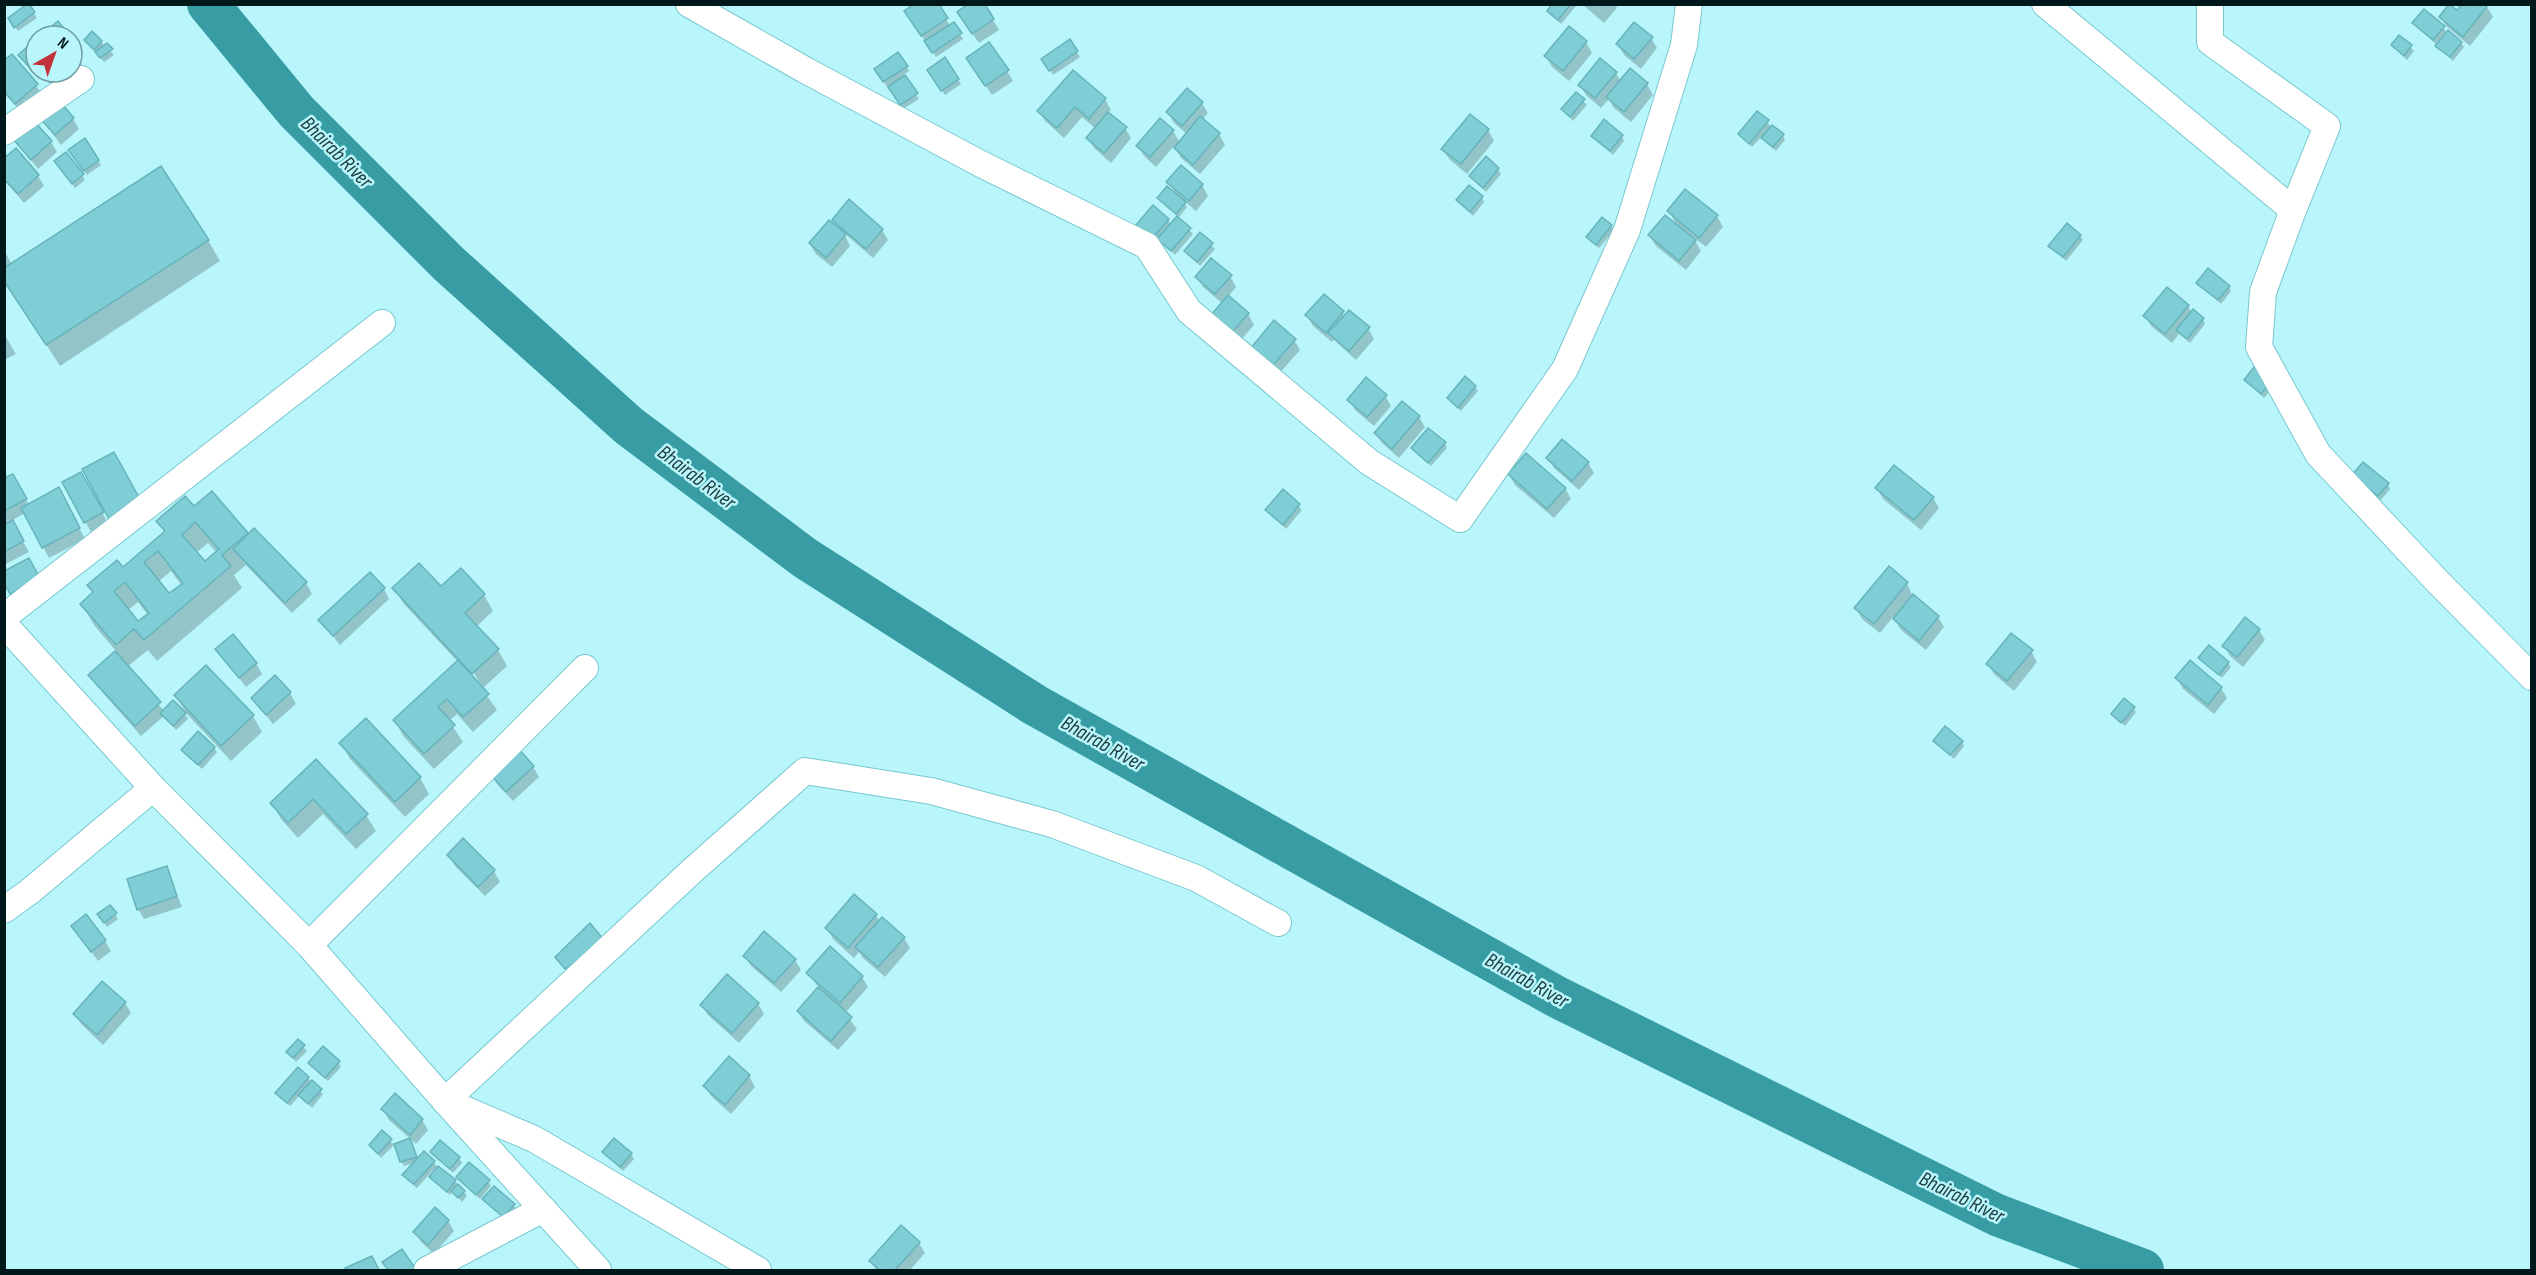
<svg xmlns="http://www.w3.org/2000/svg" width="2536" height="1275" font-family="'Sofia Sans Condensed',sans-serif">
<rect width="100%" height="100%" fill="#b8f6fb"/>
<g fill="#0003" fill-rule="evenodd">
<polygon points="937,4 950,26 953,24 963,39 936,57 912,22"/>
<polygon points="1554,4 1575,4 1576,6 1561,24 1548,12"/>
<polygon points="1582,4 1615,4 1617,8 1604,23"/>
<polygon points="2464,4 2485,4 2493,17 2470,46 2447,27 2441,17 2457,13"/>
<polygon points="28,5 37,18 18,31 12,23"/>
<polygon points="993,20 999,30 979,43 965,23"/>
<polygon points="2414,23 2443,27 2447,33 2461,43 2464,47 2453,61"/>
<polygon points="1569,28 1586,42 1592,53 1569,81 1552,67 1546,56"/>
<polygon points="2400,37 2414,51 2407,60 2393,46"/>
<polygon points="1651,38 1657,48 1641,69 1624,55 1618,44"/>
<polygon points="86,40 101,42 114,55 104,62"/>
<polygon points="36,41 36,72 72,72 72,50 84,68 56,92 44,75 39,79 20,55"/>
<polygon points="1070,42 1080,57 1053,75 1043,59"/>
<polygon points="944,59 961,84 945,95 931,75"/>
<polygon points="4,62 36,85 42,95 22,113 4,93"/>
<polygon points="907,67 909,71 903,75 919,99 903,109 878,74"/>
<polygon points="974,68 1007,71 1013,81 992,95"/>
<polygon points="1630,70 1647,84 1653,95 1631,122 1614,108 1609,99 1601,108 1586,95 1580,85 1616,73 1621,82"/>
<polygon points="1073,72 1105,99 1111,110 1108,113 1125,128 1131,138 1111,163 1094,148 1088,138 1096,129 1082,117 1064,138 1045,121 1039,111"/>
<polygon points="1576,94 1587,105 1573,121 1563,110"/>
<polygon points="1202,103 1208,113 1202,120 1219,134 1225,145 1200,174 1181,158 1174,146 1156,167 1144,156 1138,146 1173,131 1180,143 1187,134 1174,123 1168,112"/>
<polygon points="38,114 73,119 79,129 61,145"/>
<polygon points="1767,121 1771,128 1783,135 1785,140 1776,151 1766,143 1762,136 1752,147 1740,134"/>
<polygon points="1488,130 1494,141 1467,174 1449,159 1443,149"/>
<polygon points="1592,136 1622,136 1624,141 1613,155"/>
<polygon points="15,139 51,142 57,152 38,169"/>
<polygon points="73,155 98,160 101,165 87,175"/>
<polygon points="4,160 38,176 44,186 24,203 4,180"/>
<polygon points="59,166 82,175 85,180 75,188"/>
<polygon points="1181,167 1202,185 1208,196 1196,211 1183,200 1187,207 1178,218 1193,234 1175,255 1159,239 1155,243 1137,225 1168,220 1171,225 1178,217 1159,198 1176,194 1168,182"/>
<polygon points="1498,169 1501,174 1486,192 1471,177"/>
<polygon points="1482,197 1484,202 1473,216 1458,201"/>
<polygon points="1669,211 1717,216 1723,227 1706,247 1693,237 1701,251 1686,270 1656,246 1650,236 1677,226"/>
<polygon points="834,220 882,230 888,240 873,258 844,233 850,246 832,267 816,254 810,244 841,232"/>
<polygon points="1611,226 1614,231 1599,248 1591,242 1588,237"/>
<polygon points="1201,234 1215,249 1200,266 1186,251"/>
<polygon points="2080,236 2083,240 2066,261 2050,246"/>
<polygon points="208,240 220,261 60,366 4,279 4,250 12,265"/>
<polygon points="1230,276 1236,287 1228,297 1248,314 1254,325 1239,342 1220,325 1223,304 1203,287 1197,277"/>
<polygon points="2198,283 2229,287 2231,291 2221,304"/>
<polygon points="1324,296 1345,316 1368,328 1374,339 1356,360 1334,340 1332,342 1313,326 1307,315"/>
<polygon points="2188,306 2192,313 2203,319 2205,324 2190,343 2179,334 2172,343 2151,326 2145,316"/>
<polygon points="4,334 16,354 4,360"/>
<polygon points="1294,340 1300,350 1278,375 1258,358"/>
<polygon points="2245,380 2273,387 2264,398"/>
<polygon points="1475,387 1478,391 1461,411 1448,398"/>
<polygon points="1385,395 1391,406 1374,426 1355,410 1349,400"/>
<polygon points="1419,417 1425,427 1399,458 1382,443 1376,433"/>
<polygon points="1445,443 1447,448 1431,466 1413,448"/>
<polygon points="1548,458 1588,463 1594,473 1579,490 1554,468"/>
<polygon points="81,474 108,523 91,532 64,483"/>
<polygon points="1509,475 1565,488 1571,499 1554,518 1515,485"/>
<polygon points="12,476 29,505 58,489 85,539 49,558 25,513 11,521 29,552 4,565 4,480"/>
<polygon points="2356,480 2388,484 2390,489 2381,500"/>
<polygon points="1877,488 1933,498 1939,508 1921,530 1883,499"/>
<polygon points="1283,491 1302,510 1286,529 1267,510"/>
<path d="M194,509L248,536L254,530L306,583L312,594L292,613L246,565L234,575L242,588L157,661L148,650L127,667L164,711L185,714L188,719L176,730L164,716L141,736L96,685L90,675L116,651L94,625L82,604L94,594L89,585L123,569L165,533L158,521ZM208,543L217,553L205,563L196,553ZM171,571L182,586L169,596L158,582ZM138,602L148,615L138,623L127,611Z"/>
<path d="M460,570L484,595L493,611L476,627L498,650L507,666L482,689L497,710L473,732L457,714L449,721L463,742L434,769L404,737L395,721L458,662L404,604L394,588H441ZM470,666L481,685L475,681L467,668Z"/>
<polygon points="1907,583 1912,595 1938,617 1944,627 1926,650 1901,630 1893,617 1880,633 1862,619 1856,608"/>
<polygon points="384,589 389,599 340,645 320,620"/>
<polygon points="2259,630 2265,640 2243,667 2230,656 2224,646"/>
<polygon points="217,649 256,663 262,674 246,687"/>
<polygon points="2031,651 2037,662 2014,691 1994,674 1988,664"/>
<polygon points="2200,658 2228,663 2231,667 2222,678"/>
<polygon points="206,667 253,716 262,732 231,761 186,713 176,696"/>
<polygon points="2177,678 2221,688 2227,698 2214,714 2183,689"/>
<polygon points="290,693 296,704 273,724 252,698"/>
<polygon points="2133,708 2136,712 2125,726 2113,714"/>
<polygon points="366,720 420,778 429,794 405,817 350,759 341,743"/>
<polygon points="1935,741 1962,742 1964,746 1954,759"/>
<polygon points="214,748 217,752 202,769 183,750"/>
<polygon points="316,762 366,815 376,831 356,849 323,814 298,838 281,819 272,803"/>
<polygon points="533,767 539,777 513,801 497,784 491,773"/>
<polygon points="449,855 494,871 500,882 485,896 455,866"/>
<polygon points="166,868 182,907 144,919 138,909"/>
<polygon points="110,907 118,919 107,927 102,919"/>
<polygon points="876,915 880,922 904,938 910,948 885,977 863,958 859,952 854,958 833,939 827,928"/>
<polygon points="73,927 105,941 111,951 98,961"/>
<polygon points="604,941 572,979 557,957"/>
<polygon points="745,956 795,960 801,970 781,992 751,966"/>
<polygon points="808,973 862,977 868,987 845,1013 857,1029 838,1050 804,1021 798,1011 819,988"/>
<polygon points="125,1003 131,1013 103,1045 81,1024 75,1014"/>
<polygon points="758,1004 764,1014 739,1043 708,1015 702,1005"/>
<polygon points="298,1041 307,1051 296,1062 288,1052"/>
<polygon points="729,1059 749,1076 755,1087 731,1114 711,1096 705,1086"/>
<polygon points="338,1062 341,1067 328,1081 310,1063"/>
<polygon points="308,1078 323,1094 312,1108 300,1095 290,1106 280,1098 277,1093"/>
<polygon points="383,1110 422,1120 428,1130 416,1144 389,1120"/>
<polygon points="382,1132 394,1145 381,1158 371,1145"/>
<polygon points="412,1145 417,1159 434,1162 438,1169 455,1181 467,1196 462,1202 453,1191 450,1195 434,1182 431,1177 437,1169 435,1168 417,1188 407,1180 404,1175 414,1163 404,1166 401,1161"/>
<polygon points="432,1152 459,1158 462,1163 453,1173"/>
<polygon points="604,1152 631,1154 634,1159 623,1171"/>
<polygon points="458,1177 488,1181 491,1186 480,1199"/>
<polygon points="484,1199 514,1205 516,1210 506,1221"/>
<polygon points="448,1221 454,1231 434,1254 421,1242 415,1232"/>
<polygon points="919,1243 925,1253 910,1270 876,1270 871,1261"/>
</g>
<g fill="none" stroke-linecap="round" stroke-linejoin="round">
<polyline stroke="#379ca4" stroke-width="42" points="208,4 296,111 449,264 629,426 805,558 1035,705 1557,997 1997,1215 2143,1270"/>
</g>
<g fill="#80ced5" stroke="#66b4bb" stroke-width="1.5" fill-rule="evenodd">
<polygon points="27,4 29,4 35,12 14,28 8,18"/>
<polygon points="914,4 939,4 948,18 921,36 904,11"/>
<polygon points="968,4 985,4 994,19 972,34 957,12"/>
<polygon points="1552,4 1571,4 1558,20 1547,11"/>
<polygon points="2449,4 2457,10 2462,4 2488,5 2463,37 2439,17"/>
<polygon points="2424,9 2445,26 2433,40 2412,23"/>
<polygon points="58,21 70,36 40,36"/>
<polygon points="954,22 962,33 932,53 924,41"/>
<polygon points="1634,22 1653,37 1634,59 1616,44"/>
<polygon points="1569,26 1587,41 1563,71 1544,56"/>
<polygon points="2448,30 2462,42 2450,57 2435,46"/>
<polygon points="92,31 102,41 94,50 84,40"/>
<polygon points="2399,35 2412,45 2404,56 2391,45"/>
<polygon points="36,39 36,66 32,70 18,55"/>
<polygon points="1070,39 1078,51 1049,71 1041,59"/>
<polygon points="989,42 1009,70 985,86 966,58"/>
<polygon points="107,43 113,49 100,58 95,52"/>
<polygon points="898,52 908,66 883,82 874,69"/>
<polygon points="12,54 38,84 15,104 4,91 4,60"/>
<polygon points="945,57 959,79 941,91 927,70"/>
<polygon points="1600,58 1617,72 1595,98 1578,85"/>
<polygon points="1630,68 1648,83 1624,112 1606,97"/>
<polygon points="1073,70 1106,98 1089,119 1075,107 1057,128 1037,111"/>
<polygon points="41,72 61,72 49,82"/>
<polygon points="905,75 918,93 900,105 888,87"/>
<polygon points="1187,88 1203,102 1182,126 1166,112"/>
<polygon points="1576,92 1585,99 1570,117 1561,109"/>
<polygon points="56,97 74,118 55,135 36,114"/>
<polygon points="1757,111 1769,120 1749,144 1738,134"/>
<polygon points="1108,112 1127,127 1104,153 1086,138"/>
<polygon points="1470,114 1489,129 1461,164 1441,149"/>
<polygon points="1200,116 1220,133 1193,165 1174,148"/>
<polygon points="1160,118 1174,130 1150,157 1136,146"/>
<polygon points="1604,119 1623,135 1610,151 1591,136"/>
<polygon points="34,121 52,141 31,160 13,139"/>
<polygon points="1772,125 1784,134 1773,147 1761,138"/>
<polygon points="85,138 99,160 84,171 68,150"/>
<polygon points="16,148 39,175 18,194 4,179 4,158"/>
<polygon points="66,152 84,174 72,184 54,161"/>
<polygon points="1486,156 1499,168 1483,188 1469,176"/>
<polygon points="1181,165 1203,184 1189,201 1166,182"/>
<polygon points="161,166 209,240 46,345 4,281 4,268"/>
<polygon points="1469,185 1483,196 1470,212 1456,200"/>
<polygon points="1167,186 1186,202 1176,214 1157,198"/>
<polygon points="1685,189 1718,215 1699,238 1667,211"/>
<polygon points="849,199 883,229 866,249 832,220"/>
<polygon points="1153,205 1169,219 1152,239 1136,225"/>
<polygon points="1665,215 1696,240 1679,261 1648,235"/>
<polygon points="1177,216 1191,228 1171,251 1157,239"/>
<polygon points="1602,217 1612,225 1596,245 1586,237"/>
<polygon points="829,220 846,234 826,258 809,243"/>
<polygon points="2067,223 2081,235 2063,257 2048,246"/>
<polygon points="1200,232 1213,243 1197,262 1184,251"/>
<polygon points="1211,258 1232,275 1215,294 1195,277"/>
<polygon points="2208,268 2230,286 2218,300 2196,283"/>
<polygon points="2167,287 2189,305 2165,334 2143,316"/>
<polygon points="1324,294 1344,311 1326,333 1305,315"/>
<polygon points="1228,295 1249,313 1232,332 1212,314"/>
<polygon points="2193,309 2204,318 2187,339 2176,330"/>
<polygon points="1349,310 1370,327 1349,351 1328,333"/>
<polygon points="1274,320 1296,339 1272,366 1251,348"/>
<polygon points="2254,367 2271,381 2261,394 2244,380"/>
<polygon points="1465,376 1476,386 1458,408 1447,398"/>
<polygon points="1366,377 1387,395 1367,417 1347,400"/>
<polygon points="1402,401 1420,416 1392,449 1374,433"/>
<polygon points="1428,428 1446,442 1428,463 1411,448"/>
<polygon points="1562,439 1589,462 1572,481 1546,458"/>
<polygon points="114,452 141,501 109,519 82,469"/>
<polygon points="1526,453 1566,488 1547,509 1508,474"/>
<polygon points="2363,462 2389,483 2378,496 2352,475"/>
<polygon points="1894,465 1934,497 1914,520 1875,488"/>
<polygon points="81,472 104,512 84,523 62,482"/>
<polygon points="13,474 27,499 4,511 4,478"/>
<polygon points="59,487 80,528 42,548 21,508"/>
<polygon points="1283,489 1300,504 1283,525 1265,510"/>
<path d="M212,491L248,533L222,555L231,566L144,640L134,629L116,645L80,604L93,592L87,585L117,560L123,567L165,531L156,521L185,496L194,506ZM195,522L219,549L205,561L182,535ZM158,551L183,583L169,593L144,562ZM125,582L149,613L138,621L114,591Z"/>
<polygon points="13,520 24,541 4,552 4,525"/>
<polygon points="254,528 307,582 285,603 233,549"/>
<polygon points="29,558 40,578 10,594 4,583 4,571"/>
<polygon points="419,563 441,586 461,568 485,594 465,613 499,649 472,674 392,588"/>
<polygon points="1889,566 1908,582 1874,624 1854,608"/>
<polygon points="370,572 385,588 333,636 318,620"/>
<polygon points="1913,594 1939,616 1919,641 1893,619"/>
<polygon points="2245,617 2260,629 2237,657 2222,646"/>
<polygon points="2011,633 2033,650 2007,681 1986,664"/>
<polygon points="233,634 257,663 239,678 215,649"/>
<polygon points="2209,645 2229,662 2219,675 2198,658"/>
<polygon points="115,651 161,702 135,726 88,675"/>
<polygon points="458,660 489,694 463,717 447,699 438,707 455,725 424,754 393,720"/>
<polygon points="2190,660 2222,687 2208,705 2175,678"/>
<polygon points="206,665 254,715 221,746 174,695"/>
<polygon points="275,675 291,692 266,715 251,698"/>
<polygon points="2124,698 2135,707 2121,723 2111,714"/>
<polygon points="173,700 186,713 173,726 160,713"/>
<polygon points="366,718 421,777 395,802 339,743"/>
<polygon points="1945,726 1963,741 1950,755 1933,741"/>
<polygon points="198,731 215,747 198,765 181,750"/>
<polygon points="517,747 534,766 506,792 489,773"/>
<polygon points="316,759 368,814 346,834 313,799 288,823 270,803"/>
<polygon points="463,838 495,870 478,887 447,855"/>
<polygon points="167,866 177,896 137,910 127,879"/>
<polygon points="854,894 877,914 848,948 825,928"/>
<polygon points="110,905 117,913 104,923 97,914"/>
<polygon points="86,914 106,940 91,952 71,926"/>
<polygon points="882,917 905,937 878,967 855,947"/>
<polygon points="590,923 605,941 565,969 555,957"/>
<polygon points="764,931 796,959 774,983 743,956"/>
<polygon points="830,946 863,976 840,1003 806,973"/>
<polygon points="727,974 759,1003 732,1033 700,1005"/>
<polygon points="102,981 126,1002 97,1035 73,1014"/>
<polygon points="818,987 852,1017 831,1041 797,1011"/>
<polygon points="298,1039 305,1045 293,1058 286,1052"/>
<polygon points="323,1046 340,1061 325,1078 308,1063"/>
<polygon points="729,1056 750,1075 725,1105 703,1086"/>
<polygon points="298,1067 309,1077 287,1103 275,1093"/>
<polygon points="312,1080 322,1089 308,1104 298,1095"/>
<polygon points="395,1093 423,1119 410,1135 381,1109"/>
<polygon points="382,1130 392,1139 378,1154 369,1145"/>
<polygon points="410,1138 417,1157 400,1162 394,1144"/>
<polygon points="614,1138 632,1153 620,1167 602,1152"/>
<polygon points="440,1140 460,1157 450,1169 430,1152"/>
<polygon points="424,1151 435,1161 414,1184 402,1175"/>
<polygon points="469,1162 490,1180 476,1195 456,1177"/>
<polygon points="438,1166 456,1180 447,1192 429,1177"/>
<polygon points="458,1184 465,1191 458,1198 451,1191"/>
<polygon points="494,1186 515,1204 503,1217 482,1199"/>
<polygon points="435,1207 449,1220 428,1245 413,1232"/>
<polygon points="901,1225 920,1242 895,1270 880,1270 869,1261"/>
<polygon points="402,1249 415,1268 411,1270 388,1270 382,1262"/>
<polygon points="372,1256 379,1270 347,1270 345,1268"/>
</g>
<g fill="none" stroke-linecap="round" stroke-linejoin="round">
<defs>
<g id="street">
<polyline points="689,4 805,70 981,164 1147,246 1189,311 1369,462 1460,519 1565,369 1627,230 1684,45 1689,4"/>
<polyline points="2045,4 2293,210 2263,292 2259,347 2318,454 2438,582 2532,677"/>
<polyline points="2210,4 2210,42 2327,126 2293,210"/>
<polyline points="4,132 81,79"/>
<polyline points="4,617 382,323"/>
<polyline points="4,624 153,788 29,892 4,910"/>
<polyline points="153,788 309,945 585,668"/>
<polyline points="309,945 445,1101 693,870 805,771 931,791 1052,824 1196,878 1278,923"/>
<polyline points="427,1270 543,1209"/>
<polyline points="598,1270 445,1101 534,1139 758,1270"/>
</g>
</defs>
<use href="#street" stroke="#79c8ce" stroke-width="28"/>
<use href="#street" stroke="#fff" stroke-width="26"/>
</g>
<g text-anchor="middle" stroke-width="5" stroke-linejoin="round" paint-order="stroke">
<g font-size="21" font-style="italic" fill="#203e41" stroke="#b8f6fb">
<text transform="translate(337 152) rotate(45)" y="7">Bhairab River</text>
<text transform="translate(697 477) rotate(37)" y="7">Bhairab River</text>
<text transform="translate(1103 743) rotate(29)" y="7">Bhairab River</text>
<text transform="translate(1527 980) rotate(29)" y="7">Bhairab River</text>
<text transform="translate(1962 1197) rotate(26)" y="7">Bhairab River</text>
</g>
</g>
<rect width="2536" height="1275" fill="none" stroke="#01181a" stroke-width="12"/>
<g transform="translate(54 54) rotate(40)"><circle r="28" fill="#b8f6fb" stroke="#6f9da1" stroke-width="1.5"/>
<path d="M0-4.5L10 22L0 15L-10 22Z" fill="#c2323b"/>
<text y="-9" font-size="16" font-weight="bold" text-anchor="middle" fill="#01181a">N</text>
</g>
</svg>
